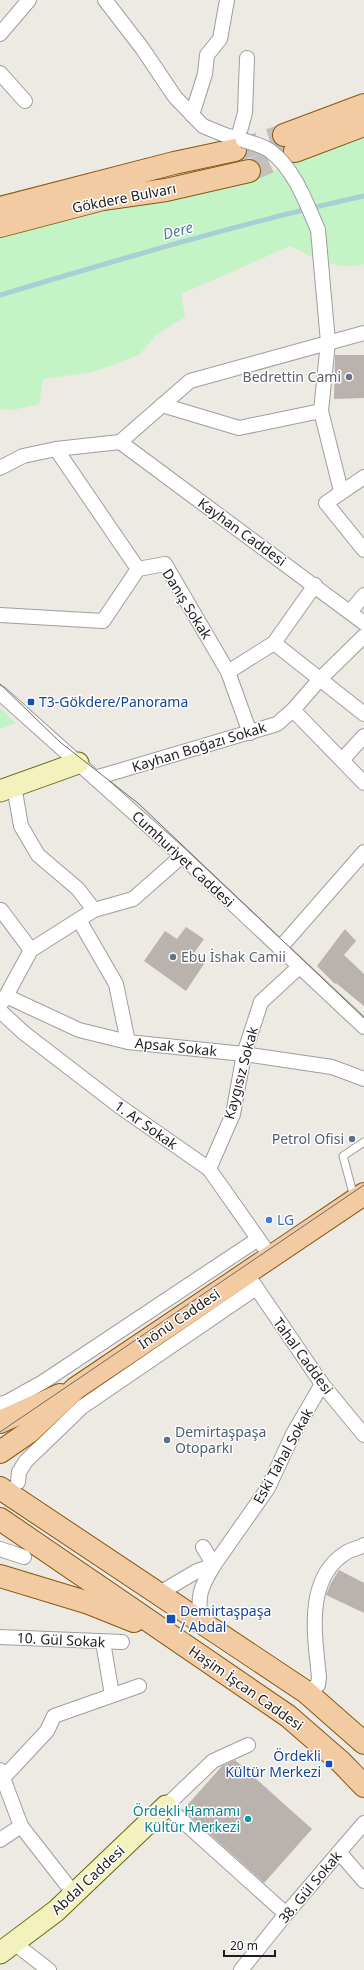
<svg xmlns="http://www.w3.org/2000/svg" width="364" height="1970" font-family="'Noto Sans',sans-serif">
<rect width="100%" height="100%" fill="#ede9e3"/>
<g fill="#c4f3c5">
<path d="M364,135V264C337,272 313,257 290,246L181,294L185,317L157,334L139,355L93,372L43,379L39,404L12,410L0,409V236L89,211L167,202L239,185Z"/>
<polygon points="0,708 16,723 0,729"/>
</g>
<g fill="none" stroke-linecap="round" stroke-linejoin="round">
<path stroke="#a8cfd6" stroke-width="5" d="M0,295C121,259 241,223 364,196"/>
</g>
<g fill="#bab2ad">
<polygon points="335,355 364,355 364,398 334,399"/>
<polygon points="186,927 204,939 194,953 206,961 186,991 144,961 165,931 177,939"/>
<polygon points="345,929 356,941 344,955 364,974 364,1006 336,983 335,984 317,966"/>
<polygon points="339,1570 364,1583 364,1613 326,1595 331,1583"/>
<polygon points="235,1760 312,1829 264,1883 183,1810 222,1766"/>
</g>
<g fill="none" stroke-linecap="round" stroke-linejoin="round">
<g stroke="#c3c0bb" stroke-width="22" stroke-dasharray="22 11" stroke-linecap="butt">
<polyline points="238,150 284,135"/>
<polyline points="249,171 295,151"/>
</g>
<defs>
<polyline id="lane" points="354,1197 343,1156 364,1142"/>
<g id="street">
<polyline points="105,0 142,48 175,97 203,126 225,135 243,140"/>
<polyline points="0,34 29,0"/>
<polyline points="0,73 25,101"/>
<polyline points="192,115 205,74 207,55 220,39 227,0"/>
<polyline points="238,138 245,113 247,58"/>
<polyline points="318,230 328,342 321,411 341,491"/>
<polyline points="162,405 239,428 321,411"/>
<polyline points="120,442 364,623"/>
<polyline points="120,442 190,381 364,333"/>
<polyline points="56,449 138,569 165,564 228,672 250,733"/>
<polyline points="0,468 23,456 56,449 120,442"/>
<polyline points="364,477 326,503 364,550"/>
<polyline points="350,612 364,595"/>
<polyline points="0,615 103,621 138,569"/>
<polyline points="274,643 364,714"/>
<polyline points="228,672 274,643 315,585"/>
<polyline points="0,693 182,856 364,1027"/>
<polyline points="293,710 364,783"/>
<polyline points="342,760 364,736"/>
<polyline points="95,778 277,724 293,710 320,679 364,636"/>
<polyline points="14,786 21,826 38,855 78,889 94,910"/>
<polyline points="1,910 31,950"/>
<polyline points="79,920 116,984 128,1042"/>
<polyline points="280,948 364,852"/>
<polyline points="6,996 31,950 94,910 133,899 182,856"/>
<polyline points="0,1005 6,996 79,1030 128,1042 244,1054 332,1067 364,1079"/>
<polyline points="0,1011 24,1033 119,1106 209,1169 271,1257"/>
<polyline points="209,1169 233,1114 244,1054 261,1002 299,967"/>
<polyline points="251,1280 322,1384 364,1435"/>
<polyline points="0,1404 7,1402 43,1382 258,1239"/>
<polyline points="18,1482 19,1472 26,1461 82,1407 256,1288"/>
<polyline points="203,1547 214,1565 268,1488 293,1434 322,1384"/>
<polyline points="0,1549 24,1557"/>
<polyline points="158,1594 197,1571 214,1565"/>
<path d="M201,1622C197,1596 200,1588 214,1565"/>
<polyline points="0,1637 122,1642"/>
<polyline points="103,1642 112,1695"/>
<path d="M306,1692L318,1685L319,1677C315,1636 304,1578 347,1552C352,1549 359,1548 364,1545"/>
<polyline points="248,1745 213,1761 166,1806 286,1914"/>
<polyline points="0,1770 21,1826 74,1894"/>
<polyline points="3,1778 47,1731 54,1716 139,1686"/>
<polyline points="0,1840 21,1826"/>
<polyline points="339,1852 364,1881"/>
<polyline points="14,1943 49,1970"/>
<polyline points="241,1970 286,1914 364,1823"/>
</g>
<g id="secondary">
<polyline points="0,791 78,763"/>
<polyline points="0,1953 56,1911 166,1806"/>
</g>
<g id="primary">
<polyline points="284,135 364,105"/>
<polyline points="295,151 364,125"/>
<polyline points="0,208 174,163 235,150"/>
<polyline points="0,226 103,199 166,190 249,171"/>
<polyline points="0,1422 60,1395"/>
<polyline points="0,1452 29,1432 76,1388 364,1194"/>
<polyline points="0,1488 306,1692 364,1743"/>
<polyline points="0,1519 288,1716 341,1762 364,1786"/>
<polyline points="0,1576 89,1603 134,1621"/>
</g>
</defs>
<use href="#lane" stroke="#9e9e9e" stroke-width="9"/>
<use href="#street" stroke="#9e9e9e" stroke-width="16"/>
<use href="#secondary" stroke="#64680f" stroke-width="23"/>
<use href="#primary" stroke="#87570f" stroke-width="24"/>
<use href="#lane" stroke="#fff" stroke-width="7"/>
<use href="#street" stroke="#fff" stroke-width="14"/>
<use href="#secondary" stroke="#f3f2bc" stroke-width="21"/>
<use href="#primary" stroke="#f2cba3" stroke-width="22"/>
<g stroke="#6b6b6b" stroke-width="1">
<polyline points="0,684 60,742 139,804 364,1018"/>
<polyline points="0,1432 364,1185"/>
</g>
<defs>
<path id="street-bridge" d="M243,140C251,143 262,145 269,150C294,168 306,202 318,230"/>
</defs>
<use href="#street-bridge" stroke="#9e9e9e" stroke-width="16" stroke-linecap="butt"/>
<use href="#street-bridge" stroke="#fff" stroke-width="14"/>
</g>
<g fill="#6b7280" stroke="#fff" stroke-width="1.5">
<circle cx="349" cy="377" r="4"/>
<circle cx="173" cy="957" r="4"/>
</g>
<g fill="#1a4fb4" stroke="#fff" stroke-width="1.5">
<rect x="27" y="698" width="8" height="8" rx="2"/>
<rect x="166" y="1614" width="10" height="10" rx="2"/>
<rect x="325" y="1760" width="8" height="8" rx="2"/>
</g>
<g fill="#5c6f8a" stroke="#fff" stroke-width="1.5">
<circle cx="352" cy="1139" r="4"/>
<circle cx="167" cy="1440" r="4"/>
</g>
<circle fill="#3f7fe0" stroke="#fff" stroke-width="1.5" cx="269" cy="1220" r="4"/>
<circle fill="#0f9aa8" stroke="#fff" stroke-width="1.5" cx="248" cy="1819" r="4"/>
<g text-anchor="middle" stroke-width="3" stroke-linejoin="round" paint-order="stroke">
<g font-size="14" fill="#1d1d1d" stroke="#fff">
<text transform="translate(124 198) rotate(-11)" y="5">Gökdere Bulvarı</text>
<text transform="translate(242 532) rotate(36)" y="5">Kayhan Caddesi</text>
<text transform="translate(187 604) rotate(58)" y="5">Danış Sokak</text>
<text transform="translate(199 747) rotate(-17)" y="5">Kayhan Boğazı Sokak</text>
<text transform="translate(183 859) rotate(43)" y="5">Cumhuriyet Caddesi</text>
<text transform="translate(176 1047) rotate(6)" y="5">Apsak Sokak</text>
<text transform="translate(241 1073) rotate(-75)" y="5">Kaygısız Sokak</text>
<text transform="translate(146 1125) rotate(35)" y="5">1. Ar Sokak</text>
<text transform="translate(179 1319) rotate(-34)" y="5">İnönü Caddesi</text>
<text transform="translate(303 1356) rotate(54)" y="5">Tahal Caddesi</text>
<text transform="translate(283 1456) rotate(-61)" y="5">Eski Tahal Sokak</text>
<text transform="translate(61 1640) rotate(3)" y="5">10. Gül Sokak</text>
<text transform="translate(246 1688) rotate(35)" y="5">Haşim İşcan Caddesi</text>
<text transform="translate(88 1880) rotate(-43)" y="5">Abdal Caddesi</text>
<text transform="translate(310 1887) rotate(-50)" y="5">38. Gül Sokak</text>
</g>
<g font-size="14" fill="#5b616d" stroke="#fff" text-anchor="end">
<text x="341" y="382">Bedrettin Cami</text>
<text x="181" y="962" text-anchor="start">Ebu İshak Camii</text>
</g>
<g font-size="14" fill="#164399" stroke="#fff" text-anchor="start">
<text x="39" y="707">T3-Gökdere/Panorama</text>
<text x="180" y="1616">Demirtaşpaşa<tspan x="180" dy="16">/ Abdal</tspan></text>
<text x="321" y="1761" text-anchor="end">Ördekli<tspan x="321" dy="16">Kültür Merkezi</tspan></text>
</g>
<g font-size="14" fill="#4e5e75" stroke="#fff" text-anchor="end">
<text x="344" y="1144">Petrol Ofisi</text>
<text x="175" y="1437" text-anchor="start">Demirtaşpaşa<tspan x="175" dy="16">Otoparkı</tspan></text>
</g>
<g font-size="14" fill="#366cbe" stroke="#fff" text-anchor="start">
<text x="277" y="1225">LG</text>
</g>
<g font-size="14" fill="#0d838f" stroke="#fff" text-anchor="end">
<text x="240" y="1816">Ördekli Hamamı<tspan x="240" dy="16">Kültür Merkezi</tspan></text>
</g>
<g font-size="15" font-style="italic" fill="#507a9b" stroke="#fff">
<text transform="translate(178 231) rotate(-15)" y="5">Dere</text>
</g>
</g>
<path d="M224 1950v6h51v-6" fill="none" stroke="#1d1d1d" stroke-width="2"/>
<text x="230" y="1950" font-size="12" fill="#1d1d1d" stroke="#ffffff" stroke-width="3" paint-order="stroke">20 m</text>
</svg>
